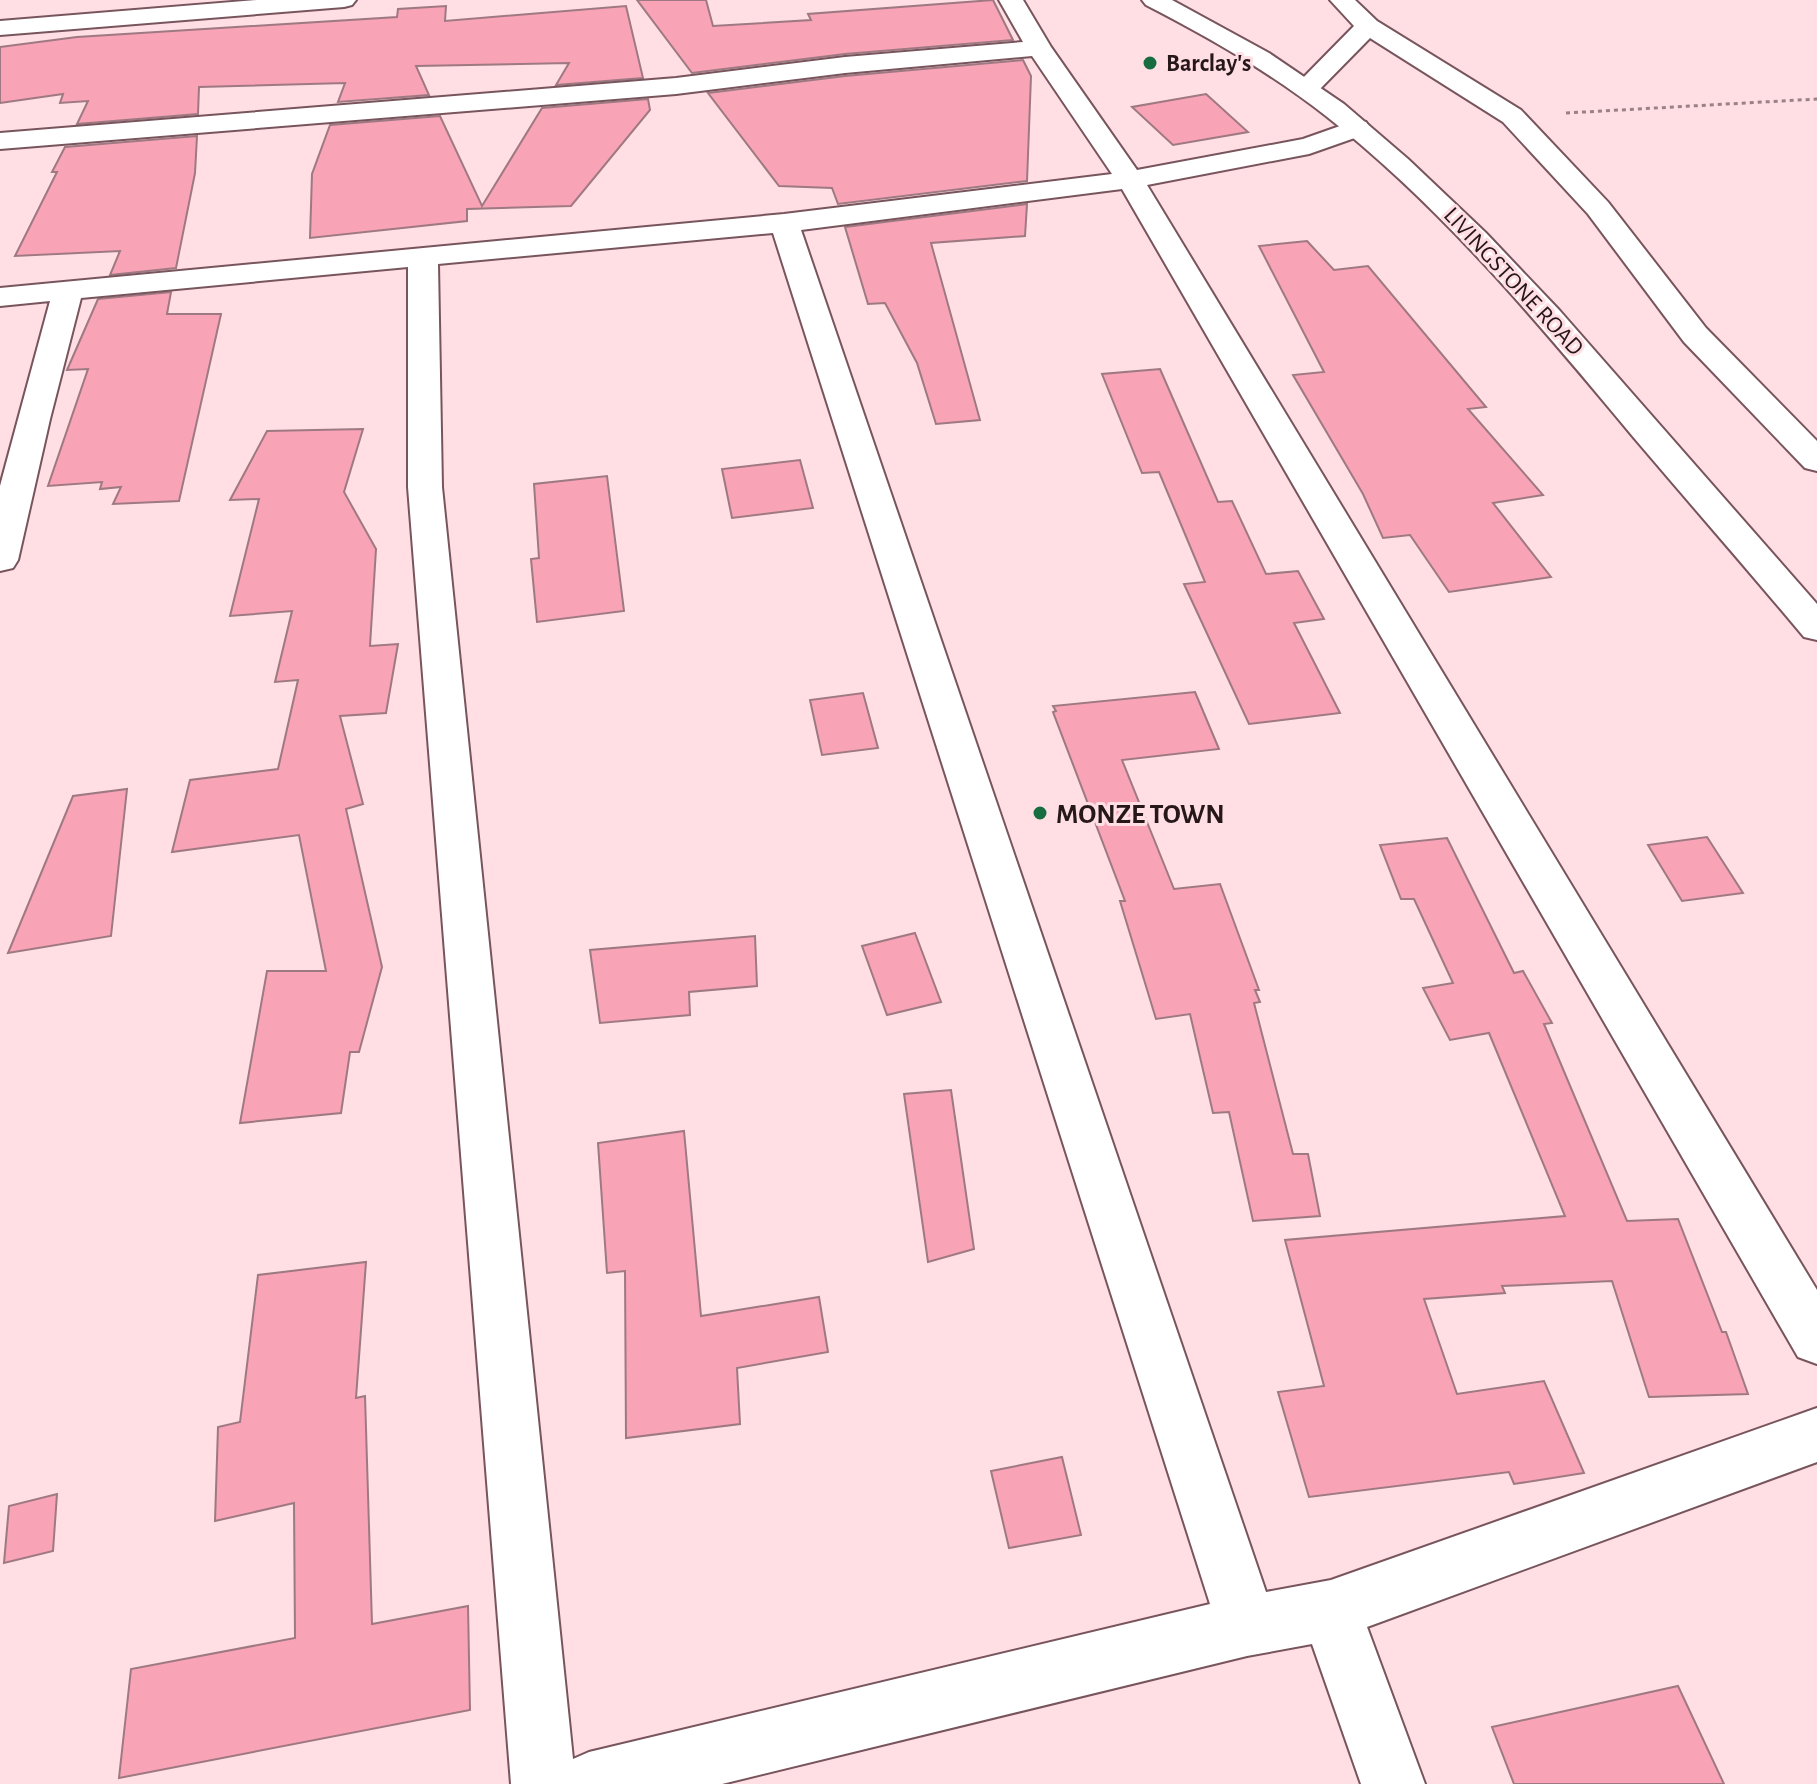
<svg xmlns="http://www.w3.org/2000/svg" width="1817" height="1784" font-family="'Alegreya Sans',sans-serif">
<rect width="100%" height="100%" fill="#ffdee4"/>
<g fill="#f9a3b7" stroke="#9e7981" stroke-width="2">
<polygon points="637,0 706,0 713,26 811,20 808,14 993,0 1013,40 845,54 692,73"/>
<polygon points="446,6 445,21 626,6 643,78 556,85 569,63 416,66 429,95 338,102 345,83 199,87 198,114 77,124 88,101 60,103 63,94 0,103 0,47 77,37 397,17 398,9"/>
<polygon points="1023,60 1031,76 1027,181 838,204 832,188 779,186 708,93 845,76"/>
<polygon points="1206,94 1248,132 1173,145 1132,107"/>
<polygon points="648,99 650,110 571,206 467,209 467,221 310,238 312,174 330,125 440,116 482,206 542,108"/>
<polygon points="197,136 195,173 176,268 110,275 120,251 15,256 57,172 52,172 65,147"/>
<polygon points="1027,204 1025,236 931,243 980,420 936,424 917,363 885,303 868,304 845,227"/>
<polygon points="1307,241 1334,270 1368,266 1486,407 1468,409 1543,495 1493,503 1551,577 1449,592 1410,535 1383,538 1363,494 1293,375 1324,372 1259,246"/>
<polygon points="171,292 167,314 221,314 179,501 113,504 121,487 100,489 102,482 48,486 88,369 67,370 98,299"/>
<polygon points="1160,369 1218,502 1232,501 1266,574 1298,571 1324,619 1294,623 1340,713 1249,724 1184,584 1205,582 1159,472 1142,473 1102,374"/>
<polygon points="363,429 344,492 376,549 370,646 398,644 386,713 340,716 363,804 346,809 382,967 359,1052 350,1052 341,1113 240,1123 267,971 326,971 299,835 172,852 190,780 278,769 298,680 275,682 292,611 230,616 259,499 230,500 267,431"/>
<polygon points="800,460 813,508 732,518 722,469"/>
<polygon points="607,476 624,611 537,622 531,559 539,558 534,484"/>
<polygon points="1195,692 1219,749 1122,760 1174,889 1220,884 1259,990 1255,990 1260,1002 1254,1003 1293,1154 1308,1154 1320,1216 1253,1221 1229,1112 1213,1113 1190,1014 1156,1019 1120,901 1125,901 1053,712 1056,711 1053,706"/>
<polygon points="863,693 878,748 822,755 810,700"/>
<polygon points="127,789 111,936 8,953 73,796"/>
<polygon points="1707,837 1743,893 1682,901 1648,845"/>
<polygon points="1447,838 1514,973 1523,971 1552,1023 1544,1024 1627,1221 1678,1219 1722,1332 1726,1332 1748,1394 1649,1397 1612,1281 1502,1286 1505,1293 1424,1299 1457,1394 1544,1381 1584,1473 1514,1484 1509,1472 1309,1497 1278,1392 1324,1386 1285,1240 1565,1216 1489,1033 1450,1040 1423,988 1453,983 1414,899 1401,899 1380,845"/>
<polygon points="915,933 941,1002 887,1015 862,946"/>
<polygon points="755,936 757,986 689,992 690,1015 600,1023 590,950"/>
<polygon points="951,1090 974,1249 928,1262 904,1094"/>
<polygon points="684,1131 701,1316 819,1297 828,1352 737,1368 740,1424 626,1438 625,1271 607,1273 598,1143"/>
<polygon points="366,1262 356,1398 365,1396 372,1624 468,1606 470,1710 119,1778 131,1669 295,1638 294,1503 215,1521 218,1427 240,1422 258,1275"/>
<polygon points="1062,1457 1081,1535 1009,1548 991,1471"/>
<polygon points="57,1494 53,1551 4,1563 9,1506"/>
<polygon points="1678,1686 1724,1784 1514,1784 1492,1727"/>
</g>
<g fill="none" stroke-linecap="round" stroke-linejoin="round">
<defs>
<g id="street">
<polygon points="257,0 356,0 352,5 344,7 0,35 0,21"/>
<path d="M999,0H1023L1051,47L1137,170L1303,139L1357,120L1366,122L1370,128L1366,134L1309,154L1147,185L1817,1290V1364L1798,1357L1122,189L801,230L1266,1592L1331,1580L1817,1408V1462L1367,1627L1425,1784H1361L1312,1644L1247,1656L722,1784H511L408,487V267L81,298L50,419L18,560L13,568L0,571V486L50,301L0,306V288L784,214L1112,174L1032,56L845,73L676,94L0,149V133L676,78L845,57L1023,42ZM773,233L1210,1604L589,1752L573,1759L442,487L438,264Z"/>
<polygon points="1330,0 1355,0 1377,21 1521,110 1608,202 1706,328 1817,441 1817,471 1805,468 1684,342 1588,214 1503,122 1370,38 1315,94 1297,94 1293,89 1297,84 1354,26"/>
</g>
<path id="highway" d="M1142,0H1172L1269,53L1344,104L1408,159L1486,233L1560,311L1817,604V640L1804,637C1748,570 1691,505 1635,439C1540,325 1443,208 1326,116C1270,72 1208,37 1146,5Z"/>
</defs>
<use href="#street" stroke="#78555d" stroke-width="4"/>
<use href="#highway" stroke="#78555d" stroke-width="4"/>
<polyline stroke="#998185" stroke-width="3" stroke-dasharray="4 4" stroke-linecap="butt" points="1566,113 1817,99"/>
<use href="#street" fill="#fff" fill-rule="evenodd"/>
<use href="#highway" fill="#fff" fill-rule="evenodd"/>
</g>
<g fill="#186d40" stroke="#ffdee4" stroke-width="3">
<circle cx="1150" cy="63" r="8"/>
<circle cx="1040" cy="813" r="8"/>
</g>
<g text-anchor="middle" stroke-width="6" stroke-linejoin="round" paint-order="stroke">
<g font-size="24" font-weight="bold" fill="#25171a" stroke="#ffdee4" text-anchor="start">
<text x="1166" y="71">Barclay's</text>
</g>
<g font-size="24" fill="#25171a" stroke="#ffdee4">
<text transform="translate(1514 281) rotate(47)" y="8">LIVINGSTONE ROAD</text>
</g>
<g font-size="28" font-weight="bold" fill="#25171a" stroke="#ffdee4" text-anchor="start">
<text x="1056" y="823">MONZE TOWN</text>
</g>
</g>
</svg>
